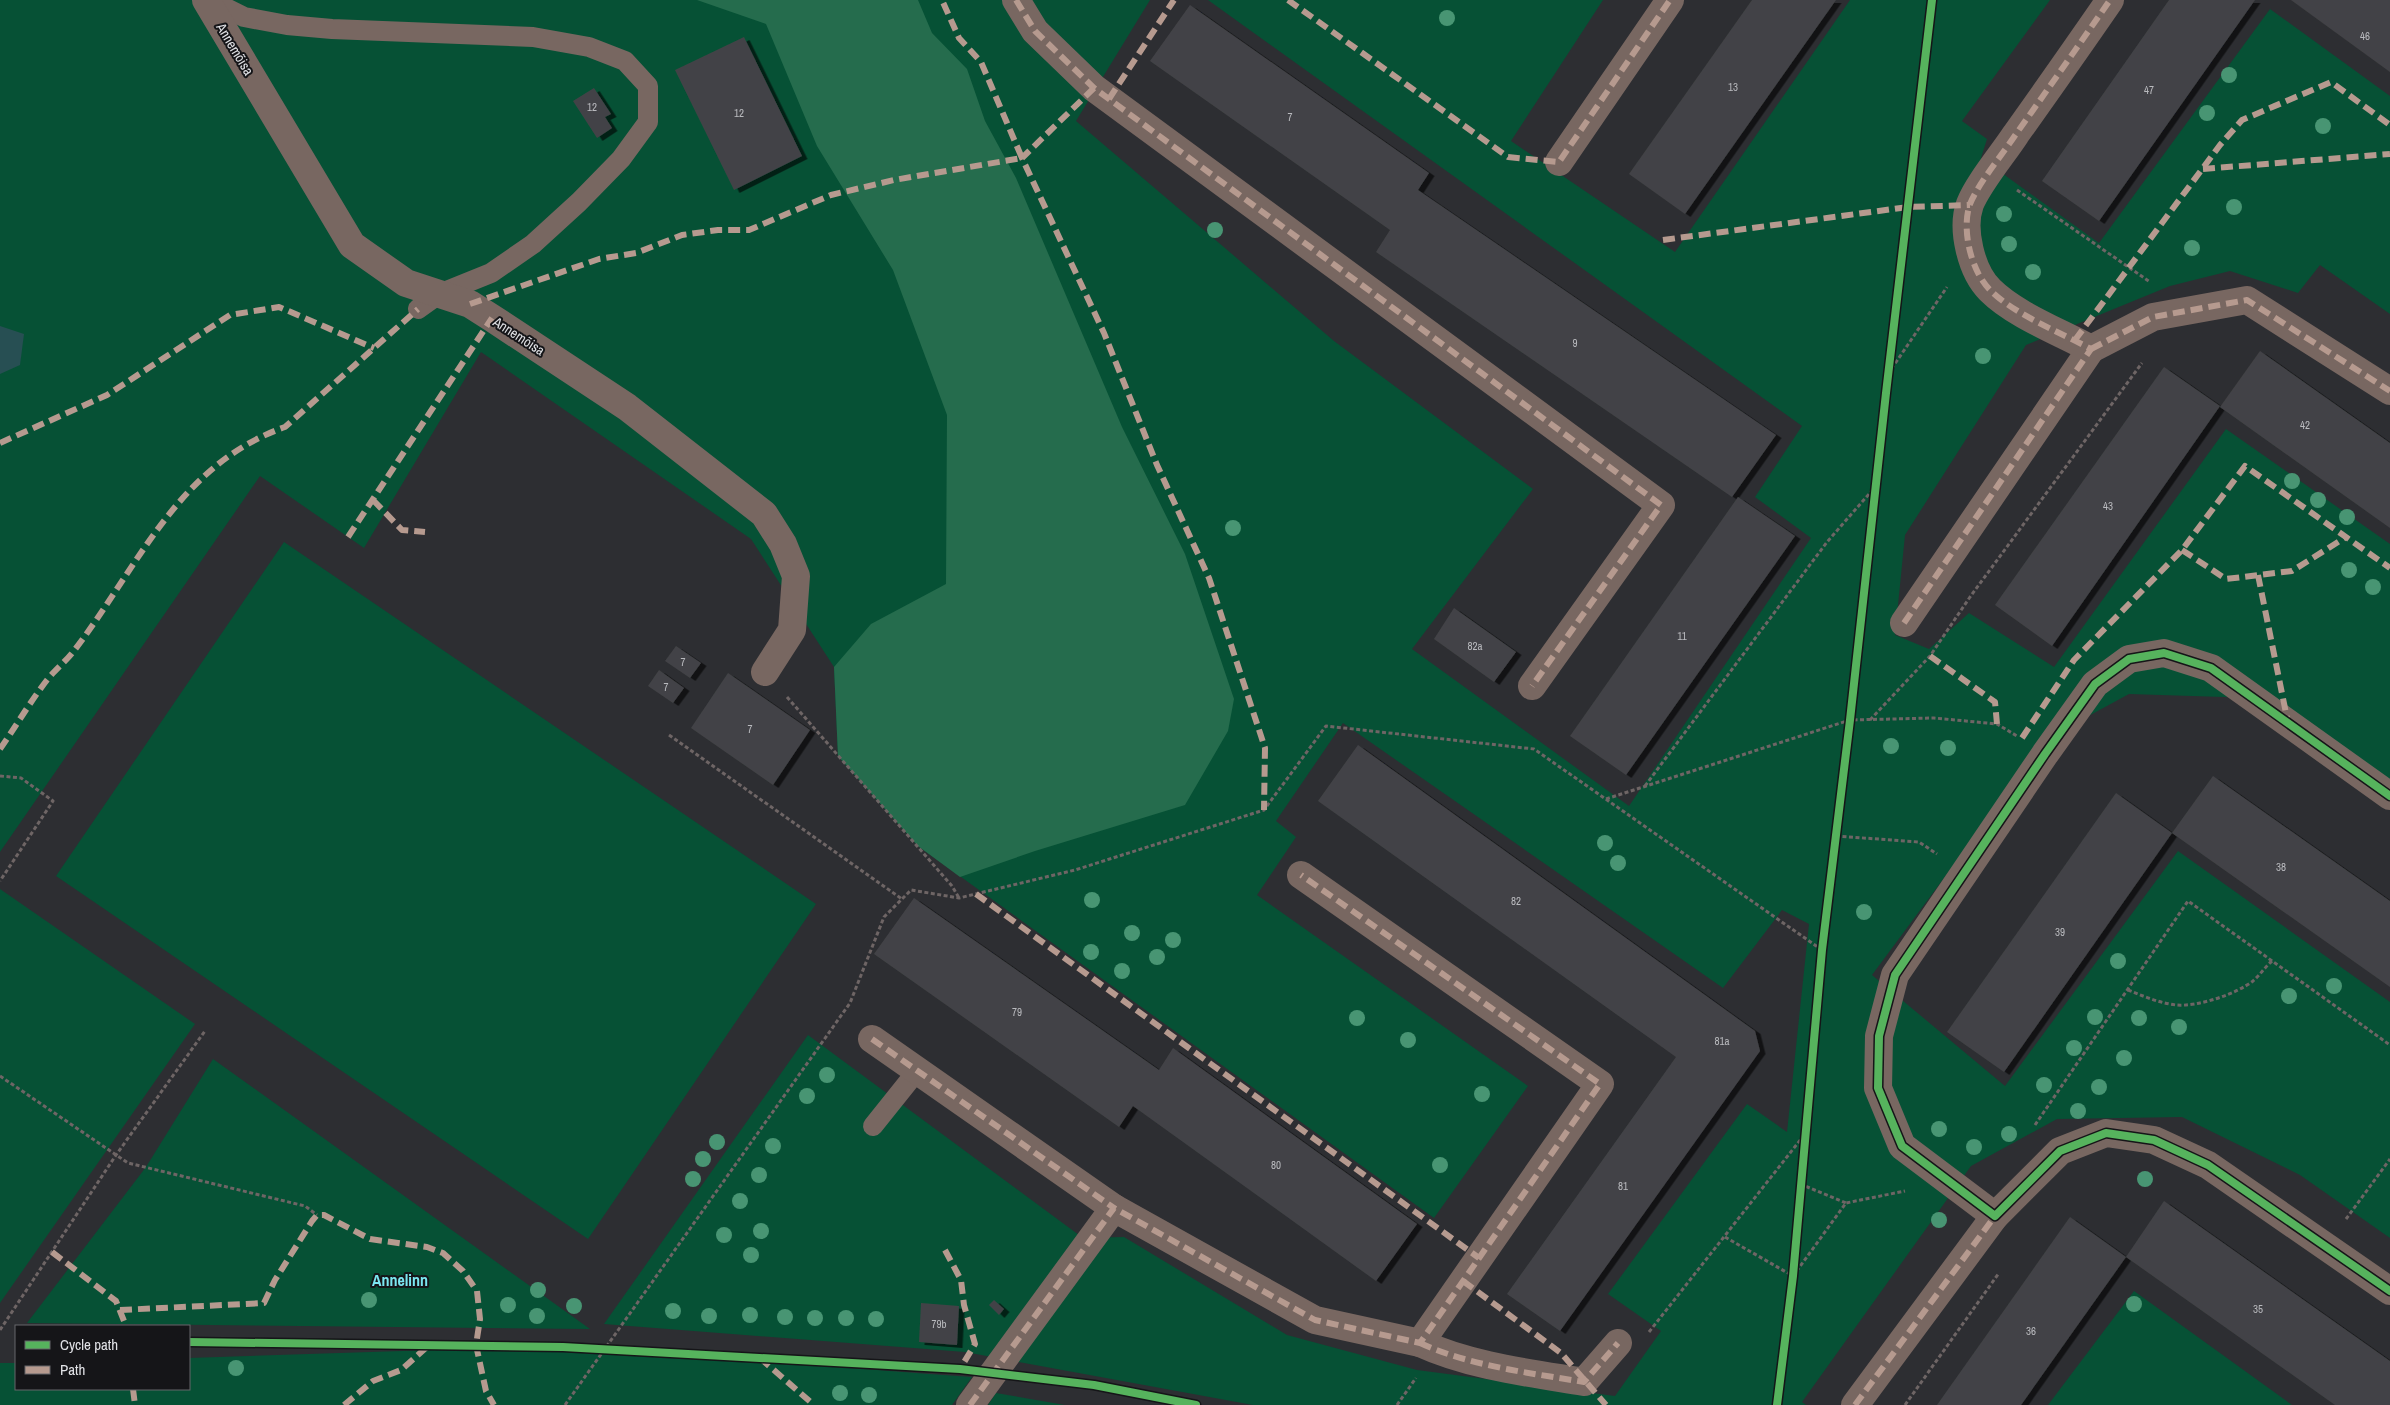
<svg xmlns="http://www.w3.org/2000/svg" width="2390" height="1405" font-family="'Archivo Narrow',sans-serif">
<defs>
<filter id="shadow"><feDropShadow dx="5.5" dy="3" stdDeviation="0" flood-color="#0009"/></filter>
</defs>
<rect width="100%" height="100%" fill="#2d2e32"/>
<g fill="#065135">
<polygon points="0,0 1150,0 1076,121 1334,341 1533,489 1412,649 1629,806 1811,538 1755,497 1802,426 1208,0 1603,0 1511,141 1675,252 1850,0 2050,0 1962,121 1987,139 1981,158 2099,243 2270,9 2390,96 2390,314 2320,265 2298,293 2230,271 2170,286 2026,345 1905,535 1895,635 1929,649 1969,613 2054,667 2226,429 2390,544 2390,789 2255,698 2129,694 2048,738 1872,975 2005,1086 2178,851 2390,1002 2390,1238 2300,1175 2182,1117 2057,1119 1971,1166 1802,1402 1806,1405 1253,1405 965,1352 604,1324 808,1035 1083,1238 1124,1237 1287,1335 1417,1370 1615,1396 1661,1331 1608,1294 1747,1104 1787,1132 1809,924 1782,910 1723,988 1343,723 1276,821 1296,837 1257,895 1528,1086 1434,1218 918,846 838,756 834,667 751,539 481,352 364,548 260,476 0,852"/>
<polygon points="284,542 816,904 588,1239 56,876"/>
<polygon points="0,889 195,1024 0,1303"/>
<polygon points="213,1059 590,1329 27,1323 146,1167"/>
<polygon points="2134,1291 2292,1405 2048,1405"/>
<path d="M464,1349C634,1349 803,1365 972,1377L952,1405H0V1363H16V1389H189V1358Z"/>
<polygon points="996,1393 1065,1405 988,1405"/>
</g>
<polygon fill="#256c4d" points="697,0 918,0 932,33 967,69 985,121 1016,178 1122,427 1185,554 1234,699 1228,731 1185,805 1035,851 960,877 918,846 838,756 834,667 871,624 946,584 947,415 893,270 817,146 766,24"/>
<polygon fill="#274f53" points="0,326 24,334 20,365 0,374"/>
<g fill="#424346" filter="url(#shadow)">
<polygon points="1752,0 1836,0 1685,214 1629,174"/>
<polygon points="2169,0 2255,0 2099,221 2042,181"/>
<polygon points="2291,0 2390,0 2390,72"/>
<polygon points="1190,5 1429,173 1418,190 1776,435 1732,497 1376,252 1390,230 1150,61"/>
<polygon points="744,37 802,156 734,190 675,70"/>
<polygon points="594,88 611,114 605,117 612,128 597,138 573,101"/>
<polygon points="2260,351 2390,443 2390,528 2220,407"/>
<polygon points="2164,367 2220,406 2052,646 1995,605"/>
<polygon points="1738,497 1795,536 1626,775 1570,736"/>
<polygon points="1454,608 1516,652 1494,682 1434,639"/>
<polygon points="676,646 701,663 690,678 665,661"/>
<polygon points="659,670 684,688 673,703 648,686"/>
<polygon points="728,673 810,730 773,785 691,728"/>
<polygon points="1358,745 1755,1031 1760,1051 1560,1331 1507,1294 1676,1057 1318,801"/>
<polygon points="2213,776 2390,901 2390,987 2172,833"/>
<polygon points="2116,793 2172,833 2004,1072 1947,1032"/>
<polygon points="914,898 1159,1070 1173,1048 1417,1224 1376,1281 1133,1106 1119,1127 874,954"/>
<polygon points="2164,1201 2390,1361 2390,1405 2335,1405 2126,1257"/>
<polygon points="2070,1217 2126,1257 2021,1405 1937,1405"/>
<polygon points="994,1300 1004,1309 999,1315 989,1305"/>
<polygon points="921,1303 959,1306 957,1345 919,1342"/>
</g>
<g fill="none" stroke-linecap="round" stroke-linejoin="round">
<g stroke="#6e6565" stroke-width="3" stroke-dasharray="4 2.5" stroke-linecap="butt">
<polyline points="2017,190 2150,282"/>
<polyline points="1888,374 1947,287"/>
<polyline points="787,697 952,886 959,898"/>
<polyline points="1870,720 1930,656 1970,597 2142,363"/>
<polyline points="669,735 902,899"/>
<polyline points="0,776 21,778 53,801 0,881"/>
<polyline points="1645,786 1827,542 1876,486"/>
<polyline points="1606,799 1850,720 1934,718 1997,724 2017,736"/>
<polyline points="1836,836 1919,842 1937,854"/>
<path d="M2128,990C2143,996 2159,1003 2176,1005C2198,1007 2236,994 2253,981C2260,975 2265,967 2272,961"/>
<polyline points="0,1076 128,1163 305,1206 317,1215"/>
<polyline points="2035,1125 2188,901 2390,1045"/>
<polyline points="1800,1184 1846,1203"/>
<polyline points="2346,1219 2390,1159"/>
<polyline points="1725,1237 1793,1276 1846,1203 1905,1191"/>
<polyline points="0,1330 116,1155 205,1031"/>
<polyline points="1649,1332 1805,1134"/>
<polyline points="565,1405 850,1003 884,917 911,890 959,898 1075,870 1264,810 1326,726 1534,749 1822,950"/>
<polyline points="1397,1405 1416,1378"/>
<polyline points="1905,1405 1999,1273"/>
</g>
<g stroke="#786761" stroke-width="20">
<polyline points="210,0 244,17 287,25 332,29 533,37 589,47 625,61 648,86 648,122 621,159 579,202 533,244 491,273 439,294 418,309"/>
<polyline points="873,1126 917,1071"/>
</g>
<g stroke="#786761" stroke-width="28">
<polyline points="206,0 352,245 406,283 470,304 492,318 627,407 764,514 783,544 796,576 792,630 765,672"/>
<polyline points="1016,0 1035,31 1094,88 1661,505 1532,686"/>
<polyline points="1559,162 1670,0"/>
<polyline points="2091,349 2153,317 2247,300 2390,391"/>
<path d="M1904,623L2091,349C2060,332 2015,315 1990,290C1971,271 1961,229 1970,204C1979,182 2003,154 2016,134C2048,89 2079,45 2110,0"/>
<polyline points="2390,796 2211,668 2164,653 2129,659 2095,684 2045,754 1895,975 1879,1036 1878,1088 1902,1146 1995,1216 2060,1151 2106,1133 2154,1140 2208,1165 2390,1291"/>
<polyline points="872,1039 1114,1208"/>
<path d="M1420,1343C1470,1366 1530,1373 1584,1382L1618,1343"/>
<polyline points="970,1405 1114,1208 1315,1320 1420,1343 1600,1084 1301,875"/>
<polyline points="1855,1405 1995,1216"/>
</g>
<g stroke="#b69a8f" stroke-width="6" stroke-dasharray="12 6" stroke-linecap="butt">
<polyline points="1016,0 1035,31 1094,88 1661,505 1532,686"/>
<polyline points="1288,0 1508,157 1559,162 1670,0"/>
<polyline points="1094,88 1022,158 1104,333 1157,465 1209,578 1265,748 1264,810"/>
<polyline points="1109,99 1174,0"/>
<polyline points="2203,169 2390,154"/>
<polyline points="1663,240 1908,207 1970,205"/>
<polyline points="470,304 599,259 636,253 682,235 718,230 749,230 831,195 894,180 1022,158 981,62 959,38 942,0"/>
<polyline points="2075,340 2220,145 2242,120 2331,82 2390,125"/>
<polyline points="2091,349 2153,317 2247,300 2390,391"/>
<polyline points="0,443 107,395 230,315 279,307 374,348"/>
<polyline points="373,500 402,530 425,532"/>
<polyline points="348,537 492,318"/>
<polyline points="2182,550 2226,579 2292,571 2346,537"/>
<polyline points="2258,575 2288,723"/>
<path d="M1904,623L2091,349C2060,332 2015,315 1990,290C1971,271 1961,229 1970,204C1979,182 2003,154 2016,134C2048,89 2079,45 2110,0"/>
<polyline points="1930,656 1995,702 1997,724"/>
<polyline points="2022,738 2074,660 2182,550 2245,466 2390,568"/>
<path d="M0,749C16,726 30,702 47,680C55,670 65,662 73,652C138,568 177,465 285,427L418,309"/>
<polyline points="976,894 1479,1258"/>
<polyline points="872,1039 1114,1208"/>
<polyline points="945,1250 961,1280 964,1305 975,1344 960,1369"/>
<polyline points="52,1252 116,1301 126,1326"/>
<polyline points="1463,1281 1561,1353 1606,1405"/>
<polyline points="120,1310 264,1303 275,1280 312,1221 317,1215 324,1215 370,1239 427,1247 443,1253 463,1271 477,1291 480,1319 476,1345 486,1391 494,1405"/>
<path d="M1420,1343C1470,1366 1530,1373 1584,1382L1618,1343"/>
<polyline points="760,1358 814,1405"/>
<polyline points="133,1389 135,1405"/>
<polyline points="344,1405 373,1381 401,1370 429,1345"/>
<polyline points="970,1405 1114,1208 1315,1320 1420,1343 1600,1084 1301,875"/>
<polyline points="1855,1405 1995,1216"/>
</g>
<defs>
<g id="cycleway">
<polyline points="2390,796 2211,668 2164,653 2129,659 2095,684 2045,754 1895,975 1879,1036 1878,1088 1902,1146 1995,1216 2060,1151 2106,1133 2154,1140 2208,1165 2390,1291"/>
<polyline points="189,1342 563,1347 960,1369 1094,1385 1196,1405"/>
<polyline points="1777,1405 1793,1276 1822,950 1850,720 1886,393 1932,0"/>
</g>
</defs>
<use href="#cycleway" stroke="#151518" stroke-width="11"/>
<use href="#cycleway" stroke="#56b35d" stroke-width="8"/>
</g>
<g fill="#489573">
<circle cx="1447" cy="18" r="8"/>
<circle cx="2229" cy="75" r="8"/>
<circle cx="2207" cy="113" r="8"/>
<circle cx="2323" cy="126" r="8"/>
<circle cx="2234" cy="207" r="8"/>
<circle cx="2004" cy="214" r="8"/>
<circle cx="1215" cy="230" r="8"/>
<circle cx="2009" cy="244" r="8"/>
<circle cx="2192" cy="248" r="8"/>
<circle cx="2033" cy="272" r="8"/>
<circle cx="1983" cy="356" r="8"/>
<circle cx="2292" cy="481" r="8"/>
<circle cx="2318" cy="500" r="8"/>
<circle cx="2347" cy="517" r="8"/>
<circle cx="1233" cy="528" r="8"/>
<circle cx="2349" cy="570" r="8"/>
<circle cx="2373" cy="587" r="8"/>
<circle cx="1891" cy="746" r="8"/>
<circle cx="1948" cy="748" r="8"/>
<circle cx="1605" cy="843" r="8"/>
<circle cx="1618" cy="863" r="8"/>
<circle cx="1092" cy="900" r="8"/>
<circle cx="1864" cy="912" r="8"/>
<circle cx="1132" cy="933" r="8"/>
<circle cx="1173" cy="940" r="8"/>
<circle cx="1091" cy="952" r="8"/>
<circle cx="1157" cy="957" r="8"/>
<circle cx="2118" cy="961" r="8"/>
<circle cx="1122" cy="971" r="8"/>
<circle cx="2334" cy="986" r="8"/>
<circle cx="2289" cy="996" r="8"/>
<circle cx="2095" cy="1017" r="8"/>
<circle cx="1357" cy="1018" r="8"/>
<circle cx="2139" cy="1018" r="8"/>
<circle cx="2179" cy="1027" r="8"/>
<circle cx="1408" cy="1040" r="8"/>
<circle cx="2074" cy="1048" r="8"/>
<circle cx="2124" cy="1058" r="8"/>
<circle cx="827" cy="1075" r="8"/>
<circle cx="2044" cy="1085" r="8"/>
<circle cx="2099" cy="1087" r="8"/>
<circle cx="1482" cy="1094" r="8"/>
<circle cx="807" cy="1096" r="8"/>
<circle cx="2078" cy="1111" r="8"/>
<circle cx="1939" cy="1129" r="8"/>
<circle cx="2009" cy="1134" r="8"/>
<circle cx="717" cy="1142" r="8"/>
<circle cx="773" cy="1146" r="8"/>
<circle cx="1974" cy="1147" r="8"/>
<circle cx="703" cy="1159" r="8"/>
<circle cx="1440" cy="1165" r="8"/>
<circle cx="759" cy="1175" r="8"/>
<circle cx="693" cy="1179" r="8"/>
<circle cx="2145" cy="1179" r="8"/>
<circle cx="740" cy="1201" r="8"/>
<circle cx="1939" cy="1220" r="8"/>
<circle cx="761" cy="1231" r="8"/>
<circle cx="724" cy="1235" r="8"/>
<circle cx="751" cy="1255" r="8"/>
<circle cx="538" cy="1290" r="8"/>
<circle cx="369" cy="1300" r="8"/>
<circle cx="2134" cy="1304" r="8"/>
<circle cx="508" cy="1305" r="8"/>
<circle cx="574" cy="1306" r="8"/>
<circle cx="673" cy="1311" r="8"/>
<circle cx="750" cy="1315" r="8"/>
<circle cx="537" cy="1316" r="8"/>
<circle cx="709" cy="1316" r="8"/>
<circle cx="785" cy="1317" r="8"/>
<circle cx="815" cy="1318" r="8"/>
<circle cx="846" cy="1318" r="8"/>
<circle cx="876" cy="1319" r="8"/>
<circle cx="236" cy="1368" r="8"/>
<circle cx="840" cy="1393" r="8"/>
<circle cx="869" cy="1395" r="8"/>
</g>
<g text-anchor="middle" stroke-width="4" stroke-linejoin="round" paint-order="stroke">
<g font-size="11" fill="#b9babe">
<text x="2365" y="40">46</text>
<text x="1733" y="91">13</text>
<text x="2149" y="94">47</text>
<text x="592" y="111">12</text>
<text x="739" y="117">12</text>
<text x="1290" y="121">7</text>
<text x="1575" y="347">9</text>
<text x="2305" y="429">42</text>
<text x="2108" y="510">43</text>
<text x="1682" y="640">11</text>
<text x="1475" y="650">82a</text>
<text x="683" y="666">7</text>
<text x="666" y="691">7</text>
<text x="750" y="733">7</text>
<text x="2281" y="871">38</text>
<text x="1516" y="905">82</text>
<text x="2060" y="936">39</text>
<text x="1017" y="1016">79</text>
<text x="1722" y="1045">81a</text>
<text x="1276" y="1169">80</text>
<text x="1623" y="1190">81</text>
<text x="2258" y="1313">35</text>
<text x="939" y="1328">79b</text>
<text x="2031" y="1335">36</text>
</g>
<g font-size="14" fill="#e1e2e6" stroke="#151518">
<text transform="translate(235 49) rotate(59)" y="5">Annemõisa</text>
<text transform="translate(519 336) rotate(33)" y="5">Annemõisa</text>
</g>
<g font-size="16" font-weight="bold" fill="#7be6f0" stroke="#151518">
<text x="400" y="1286">Annelinn</text>
</g>
</g>
<rect x="15" y="1325" width="175" height="65" fill="#151518" stroke="#67676a"/>
<rect x="25" y="1341" width="25" height="8" fill="#56b35d" stroke="#67676a"/>
<text x="60" y="1350" font-size="15" fill="#e1e2e6">Cycle path</text>
<rect x="25" y="1366" width="25" height="8" fill="#b69a8f" stroke="#67676a"/>
<text x="60" y="1375" font-size="15" fill="#e1e2e6">Path</text>
</svg>
